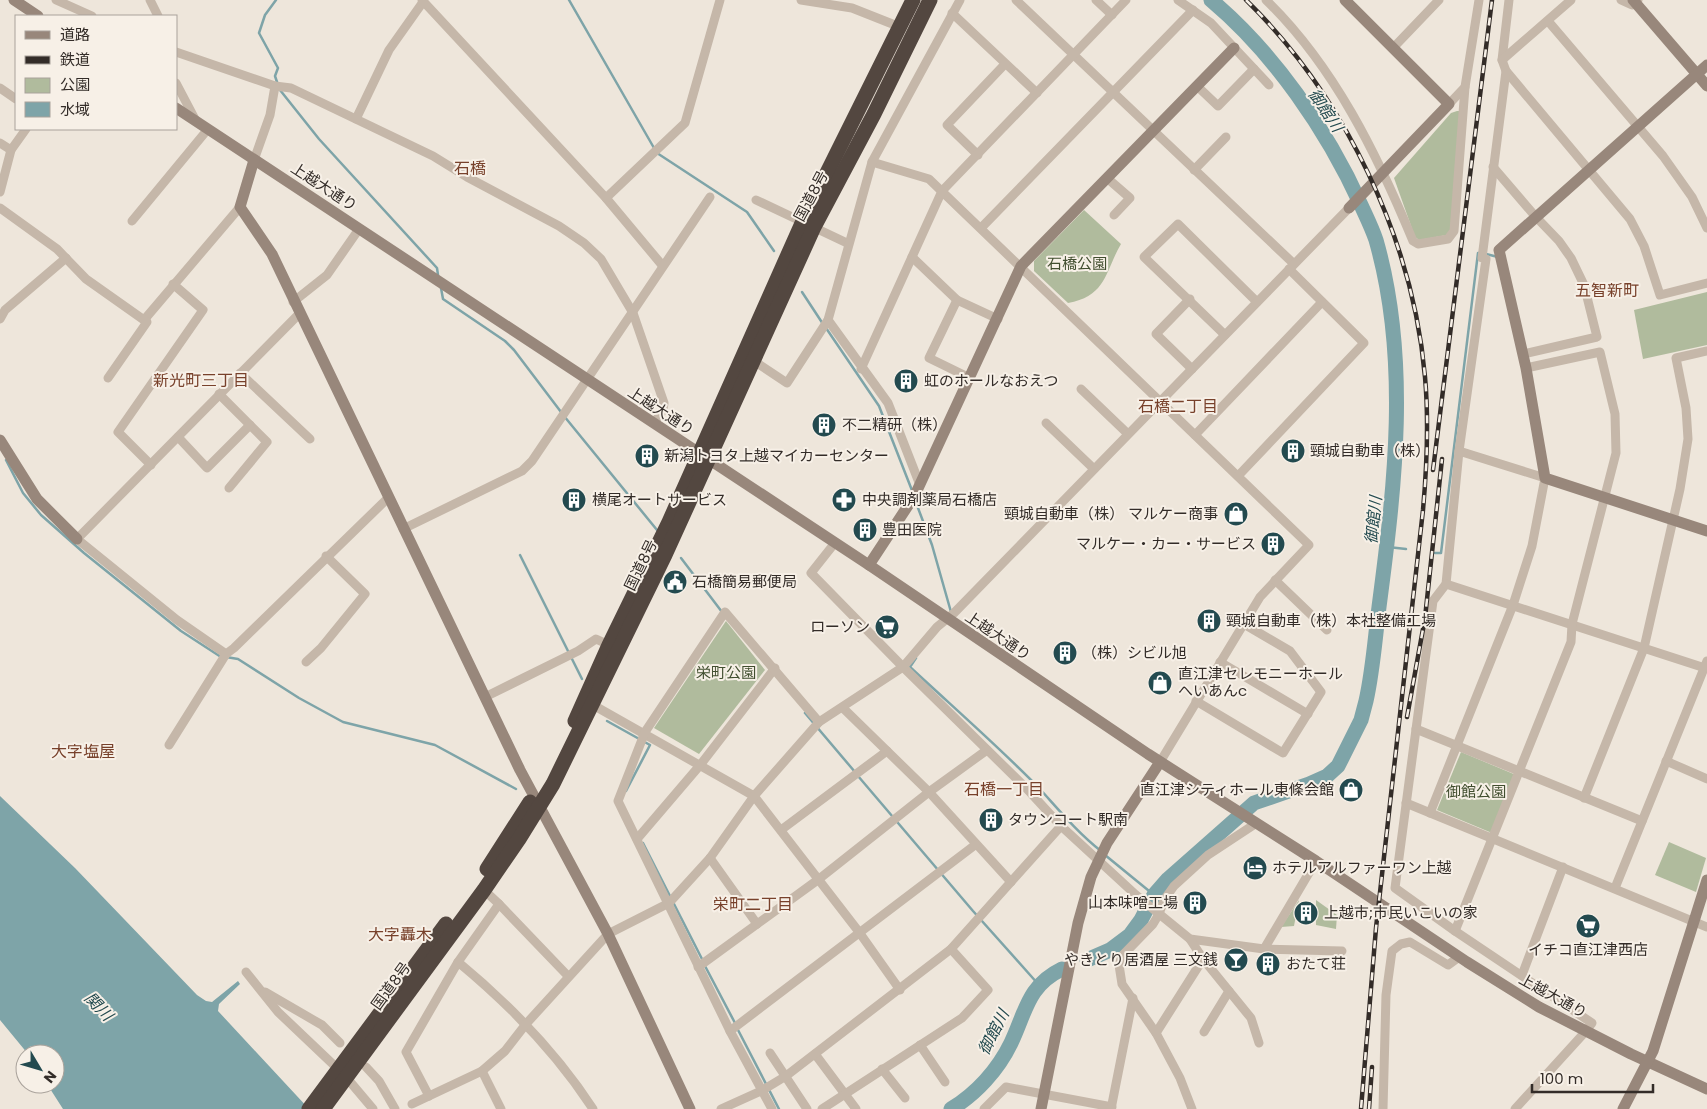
<svg xmlns="http://www.w3.org/2000/svg" width="1707" height="1109" font-family="Poppins,'Noto Sans JP',sans-serif">
<rect width="100%" height="100%" fill="#eee6db"/>
<g fill="#b0bb9d">
<polygon points="1457,111 1460,111 1451,228 1447,235 1419,240 1415,237 1394,178 1451,113"/>
<path d="M1084,210L1121,244C1105,271 1107,296 1068,303L1034,271V261Z"/>
<polygon points="1707,292 1707,345 1643,359 1634,310"/>
<polygon points="726,621 765,670 699,754 654,728"/>
<polygon points="1461,752 1516,775 1492,833 1437,810"/>
<polygon points="1669,842 1706,858 1696,892 1655,875"/>
<polygon points="1299,900 1294,926 1281,927"/>
<polygon points="1316,900 1337,915 1336,929 1316,925"/>
</g>
<polygon fill="#7ea4a8" points="0,796 75,868 197,995 206,1001 212,1002 238,981 240,984 219,1004 218,1011 309,1109 63,1109 47,1084 55,1084 55,1054 28,1054 0,1020"/>
<g fill="none" stroke-linecap="round" stroke-linejoin="round">
<g stroke="#7ea4a8" stroke-width="2.5">
<polyline points="276,0 265,15 259,33 278,68 275,76 278,85"/>
<polyline points="569,0 654,148"/>
<polyline points="280,90 319,139 437,268 438,275"/>
<polyline points="657,153 747,212 774,251"/>
<polyline points="1486,254 1498,257"/>
<polyline points="441,288 443,299 505,341 514,350 561,412"/>
<polyline points="802,292 823,324"/>
<polyline points="826,328 879,406 913,493"/>
<polyline points="564,416 657,530"/>
<polyline points="6,460 23,493 41,515 84,553 181,631 221,657"/>
<polyline points="915,500 932,545 951,612"/>
<polyline points="1388,547 1406,549"/>
<polyline points="1435,553 1441,553 1478,253 1480,253"/>
<polyline points="520,555 582,679"/>
<polyline points="681,558 722,612"/>
<polyline points="226,657 238,659 299,698 343,722 435,745 516,789"/>
<path d="M916,658L910,667C953,707 998,746 1039,788C1059,810 1077,832 1101,851"/>
<polyline points="805,713 855,772"/>
<polyline points="607,721 650,745 626,791"/>
<polyline points="858,776 973,911 1039,985"/>
<polyline points="643,843 703,961"/>
<polyline points="1105,855 1154,895"/>
<polyline points="705,966 735,1023"/>
<polyline points="737,1028 779,1109"/>
</g>
<g stroke="#7ea4a8" stroke-width="15">
<path d="M1087,960L1110,950L1130,935L1141,920L1154,895L1168,879L1254,803L1309,784L1327,776L1338,766L1361,720L1366,701C1373,670 1375,638 1379,607C1395,486 1410,359 1376,240C1372,228 1366,216 1361,205C1327,130 1274,53 1211,0"/>
<path d="M951,1109C976,1094 998,1070 1011,1043C1026,1012 1027,986 1062,969"/>
</g>
<g stroke="#c5b7a9" stroke-width="9">
<polyline points="56,0 92,16"/>
<polyline points="150,0 158,16"/>
<polyline points="422,0 606,198 662,265"/>
<polyline points="801,0 852,8 900,27"/>
<polyline points="1016,0 1294,264"/>
<polyline points="1096,0 1112,15"/>
<polyline points="1178,0 1211,23 1269,85"/>
<path d="M1266,0C1334,66 1377,154 1413,241L1418,244L1448,239L1454,231L1465,87"/>
<polyline points="1509,0 1502,60 1506,71 1630,219 1644,246 1660,295 1707,283"/>
<polyline points="1621,0 1632,5 1638,0"/>
<polyline points="952,13 1037,93"/>
<polyline points="1548,21 1663,156 1692,197 1707,228"/>
<polyline points="1394,47 1439,0"/>
<polyline points="176,52 275,86 291,88 433,156 467,177 559,226 584,243 601,259 633,313 664,403 663,410 654,423"/>
<polyline points="1502,60 1571,0"/>
<polyline points="1506,71 1482,258 1486,259 1459,451 1446,584 1433,601 1395,888 1455,931 1592,1023 1586,1031 1515,1109"/>
<polyline points="176,83 196,121"/>
<polyline points="1197,86 1218,106 1254,69"/>
<polyline points="0,88 16,99"/>
<polyline points="1449,104 1465,87 1479,0"/>
<polyline points="356,119 389,50 423,2"/>
<polyline points="0,143 11,150"/>
<polyline points="978,155 947,125 1005,64"/>
<polyline points="254,160 270,115 275,86"/>
<polyline points="872,162 929,179 1309,545 1260,597 1160,762"/>
<polyline points="1493,167 1535,216 1559,241 1571,258 1584,285 1597,337 1523,354"/>
<polyline points="1194,170 1226,137"/>
<polyline points="1107,178 1130,198 1114,215"/>
<polyline points="0,192 11,150 26,129"/>
<polyline points="606,198 685,123 720,0"/>
<polyline points="756,200 847,243"/>
<polyline points="0,208 57,249 86,279 144,320 240,207"/>
<polyline points="132,221 208,129"/>
<polyline points="981,228 1193,10"/>
<polyline points="912,257 957,300 998,319"/>
<polyline points="1190,299 1156,334 1192,369"/>
<polyline points="957,300 929,358 970,378"/>
<polyline points="293,302 327,275 359,229"/>
<polyline points="0,319 5,310 66,258"/>
<polyline points="828,320 888,403 920,485"/>
<polyline points="1225,335 1144,257 1178,224 1257,302"/>
<polyline points="754,361 787,383 828,320 872,162 960,0"/>
<polyline points="861,369 942,191 1126,0"/>
<polyline points="240,373 310,439"/>
<polyline points="108,378 147,322 144,320"/>
<polyline points="1081,389 1128,434"/>
<polyline points="219,394 267,442 229,488"/>
<polyline points="1046,423 1094,469"/>
<polyline points="1195,435 1322,302"/>
<polyline points="178,437 207,468 250,425"/>
<polyline points="151,465 118,432 203,310 173,284"/>
<polyline points="1238,476 1364,343 1289,269"/>
<polyline points="403,529 522,471 532,461 710,197"/>
<polyline points="834,544 811,573 903,667 1027,789 1061,826 1136,895 1190,939 1264,949 1342,951"/>
<polyline points="1275,580 1327,630"/>
<polyline points="1446,584 1705,668"/>
<polyline points="226,654 177,620 77,539 299,314"/>
<polyline points="306,662 321,648 365,594 326,556"/>
<polyline points="1220,662 1308,714"/>
<polyline points="485,697 578,651 596,639 609,645"/>
<polyline points="1196,701 1283,753 1321,692 1290,651 1244,624"/>
<polyline points="593,705 754,796 859,932 900,990"/>
<polyline points="843,708 929,792 1011,882"/>
<polyline points="1416,729 1642,821"/>
<polyline points="169,745 226,654 234,648 389,497"/>
<polyline points="1666,761 1707,779"/>
<polyline points="1584,798 1644,648 1680,489 1688,439 1686,408 1676,358 1707,351"/>
<polyline points="1406,803 1707,927"/>
<polyline points="1430,813 1513,605 1532,546 1545,478 1459,451"/>
<polyline points="781,830 887,751"/>
<polyline points="637,839 701,764 775,668"/>
<polyline points="710,858 757,924"/>
<polyline points="1615,888 1707,661"/>
<path d="M484,890L499,904L458,962C510,1005 556,1052 593,1109"/>
<polyline points="499,904 568,976"/>
<polyline points="1455,931 1571,642 1572,624 1616,453 1615,414 1600,352 1526,368"/>
<polyline points="1190,939 1203,959 1251,1018 1259,1043"/>
<polyline points="1264,949 1316,861"/>
<polyline points="698,967 819,879 929,792 987,750"/>
<polyline points="246,972 278,1012 338,1069"/>
<polyline points="1522,975 1563,867"/>
<polyline points="265,992 322,1025 340,1043"/>
<polyline points="730,1031 975,845"/>
<polyline points="1204,1032 1229,991"/>
<polyline points="1156,1033 1203,959"/>
<polyline points="920,1045 945,1082"/>
<polyline points="770,1053 807,1109"/>
<polyline points="815,1054 856,1109"/>
<polyline points="366,1067 379,1081 395,1109"/>
<polyline points="882,1069 905,1098"/>
<polyline points="482,1071 501,1109"/>
<polyline points="346,1077 373,1109"/>
<polyline points="429,1096 406,1052 458,962"/>
<polyline points="412,1104 482,1071 505,1051 526,1024 608,934 669,903 710,858 754,796 819,722 903,667 937,627 954,613 1349,208"/>
<polyline points="721,1109 763,1090 786,1076 951,949 1061,826"/>
<polyline points="772,1109 730,1031 618,801 645,732 725,612 819,722"/>
<polyline points="822,1109 962,1018 988,990 951,949"/>
<polyline points="984,1109 1006,1087 1112,1107"/>
<polyline points="1111,1109 1133,998"/>
<polyline points="1192,1109 1180,1078 1156,1033 1122,984 1119,965 1122,956 1153,924 1159,914 1164,900 1174,886 1208,855 1255,824"/>
<polyline points="1383,1109 1386,995 1392,951 1401,944 1410,942 1448,965 1459,957"/>
</g>
<g stroke="#98877b" stroke-width="11">
<polyline points="14,0 38,16"/>
<polyline points="1345,0 1449,104 1349,208"/>
<polyline points="1633,0 1707,86"/>
<polyline points="1707,65 1499,250 1526,368 1545,478 1707,531"/>
<polyline points="176,108 869,565 1148,754 1316,861 1467,962 1539,1007 1631,1054 1707,1089"/>
<polyline points="254,160 240,207 272,254 520,770 608,934 690,1109"/>
<polyline points="0,440 37,499 77,539"/>
<polyline points="869,565 915,495 1021,266 1234,48"/>
<polyline points="1041,1109 1078,923 1091,877 1107,843 1160,762"/>
<polyline points="1623,1109 1653,1051 1707,880"/>
</g>
<g stroke="#534740" stroke-width="15">
<polyline points="575,721 609,645 669,522 803,221 913,0"/>
<polyline points="487,869 530,802"/>
<polyline points="309,1109 446,924"/>
<polyline points="323,1109 484,890 519,839 553,784 665,555 814,227 874,114 930,0"/>
</g>
<defs>
<g id="rail">
<path d="M1246,0C1345,97 1413,239 1425,377C1429,422 1427,465 1423,510L1376,928L1361,1109"/>
<polyline points="1433,470 1492,0"/>
<polyline points="1407,717 1425,618 1442,459"/>
<polyline points="1369,1109 1372,1067"/>
</g>
</defs>
<use href="#rail" stroke="#332c28" stroke-width="4.5"/>
<use href="#rail" stroke="#f7f0e7" stroke-width="2.5" stroke-dasharray="8" stroke-linecap="butt"/>
</g>
<defs>
<symbol id="building-disc" viewBox="-11 -11 22 22"><circle r="9.5" fill="#234a4f" stroke="#f7f0e7"/><path d="M-4-6H4V6H1V3H-1V6H-4ZM-2.5-4.3h1.7v1.8h-1.7ZM.8-4.3h1.7v1.8H.8ZM-2.5-1h1.7V.8h-1.7ZM.8-1h1.7V.8H.8Z" fill="#fff"/></symbol>
<symbol id="pharmacy-disc" viewBox="-11 -11 22 22"><circle r="9.5" fill="#234a4f" stroke="#f7f0e7"/><path d="M-2-6h4v4h4v4h-4v4h-4v-4h-4v-4h4Z" fill="#fff"/></symbol>
<symbol id="shop-disc" viewBox="-11 -11 22 22"><circle r="9.5" fill="#234a4f" stroke="#f7f0e7"/><path d="M-5-2.5h2.3a2.7 3.5 0 0 1 5.4 0H5L5.5 6h-11ZM-1.5-2.5h3a1.5 2.3 0 0 0-3 0Z" fill="#fff"/></symbol>
<symbol id="civic-disc" viewBox="-11 -11 22 22"><circle r="9.5" fill="#234a4f" stroke="#f7f0e7"/><path d="M-.6-6.5H3V-4.5H.6V-3L4-1V1h2V6H-6V1h2V-1L-.6-3ZM-1.2 2.5V6h2.4V2.5Z" fill="#fff"/></symbol>
<symbol id="supermarket-disc" viewBox="-11 -11 22 22"><circle r="9.5" fill="#234a4f" stroke="#f7f0e7"/><path d="M-6-5.5h2.5l.6 2H6L4.5 2H-2.5L-4.4-4H-6ZM-1.5 3.2a1.3 1.3 0 1 0 .1 0ZM3 3.2a1.3 1.3 0 1 0 .1 0Z" fill="#fff"/></symbol>
<symbol id="hotel-disc" viewBox="-11 -11 22 22"><circle r="9.5" fill="#234a4f" stroke="#f7f0e7"/><path d="M-6-4.5h1.5V1H6V5H4.5V3h-9V5H-6ZM-4 0a1.8 1.8 0 1 1 3.6 0ZM.5 0V-2.5h3Q6-2.5 6 0Z" fill="#fff"/></symbol>
<symbol id="bar-disc" viewBox="-11 -11 22 22"><circle r="9.5" fill="#234a4f" stroke="#f7f0e7"/><path d="M-6-5H6L.8 .8V4.5H3.5V6h-7V4.5H-.8V.8Z" fill="#fff"/></symbol>
</defs>
<g fill-rule="evenodd">
<use href="#building-disc" x="892" y="367" width="28" height="28"/>
<use href="#building-disc" x="810" y="411" width="28" height="28"/>
<use href="#building-disc" x="1279" y="437" width="28" height="28"/>
<use href="#building-disc" x="633" y="442" width="28" height="28"/>
<use href="#building-disc" x="560" y="486" width="28" height="28"/>
<use href="#pharmacy-disc" x="830" y="486" width="28" height="28"/>
<use href="#shop-disc" x="1222" y="500" width="28" height="28"/>
<use href="#building-disc" x="851" y="516" width="28" height="28"/>
<use href="#building-disc" x="1259" y="530" width="28" height="28"/>
<use href="#civic-disc" x="661" y="568" width="28" height="28"/>
<use href="#building-disc" x="1195" y="607" width="28" height="28"/>
<use href="#supermarket-disc" x="873" y="613" width="28" height="28"/>
<use href="#building-disc" x="1051" y="639" width="28" height="28"/>
<use href="#shop-disc" x="1146" y="669" width="28" height="28"/>
<use href="#shop-disc" x="1337" y="776" width="28" height="28"/>
<use href="#building-disc" x="977" y="806" width="28" height="28"/>
<use href="#hotel-disc" x="1241" y="854" width="28" height="28"/>
<use href="#building-disc" x="1181" y="889" width="28" height="28"/>
<use href="#building-disc" x="1292" y="899" width="28" height="28"/>
<use href="#supermarket-disc" x="1574" y="912" width="28" height="28"/>
<use href="#bar-disc" x="1222" y="946" width="28" height="28"/>
<use href="#building-disc" x="1254" y="950" width="28" height="28"/>
</g>
<g text-anchor="middle" stroke-width="4" stroke-linejoin="round" paint-order="stroke">
<g font-size="15" fill="#332c28" stroke="#f7f0e7">
<text transform="translate(324 187) rotate(33)" y="5">上越大通り</text>
<text transform="translate(811 196) rotate(-62)" y="5">国道8号</text>
<text transform="translate(661 411) rotate(33)" y="5">上越大通り</text>
<text transform="translate(641 565) rotate(-64)" y="5">国道8号</text>
<text transform="translate(998 636) rotate(34)" y="5">上越大通り</text>
<text transform="translate(391 986) rotate(-54)" y="5">国道8号</text>
<text transform="translate(1553 996) rotate(29)" y="5">上越大通り</text>
</g>
<g font-size="15" fill="#414e2f" stroke="#f7f0e7">
<text x="1077" y="269">石橋公園</text>
<text x="726" y="678">栄町公園</text>
<text x="1476" y="797">御館公園</text>
</g>
<g font-size="15" fill="#332c28" stroke="#f7f0e7" text-anchor="start">
<text x="924" y="386">虹のホールなおえつ</text>
<text x="842" y="430">不二精研（株）</text>
<text x="1310" y="456">頸城自動車（株）</text>
<text x="664" y="461">新潟トヨタ上越マイカーセンター</text>
<text x="592" y="505">横尾オートサービス</text>
<text x="862" y="505">中央調剤薬局石橋店</text>
<text x="1218" y="519" text-anchor="end">頸城自動車（株） マルケー商事</text>
<text x="882" y="535">豊田医院</text>
<text x="1256" y="549" text-anchor="end">マルケー・カー・サービス</text>
<text x="692" y="587">石橋簡易郵便局</text>
<text x="1226" y="626">頸城自動車（株）本社整備工場</text>
<text x="870" y="632" text-anchor="end">ローソン</text>
<text x="1082" y="658">（株）シビル旭</text>
<text x="1178" y="679">直江津セレモニーホール<tspan x="1178" dy="17">へいあんc</tspan></text>
<text x="1334" y="795" text-anchor="end">直江津シティホール東條会館</text>
<text x="1008" y="825">タウンコート駅南</text>
<text x="1272" y="873">ホテルアルファーワン上越</text>
<text x="1178" y="908" text-anchor="end">山本味噌工場</text>
<text x="1324" y="918">上越市;市民いこいの家</text>
<text x="1588" y="955" text-anchor="middle">イチコ直江津西店</text>
<text x="1218" y="965" text-anchor="end">やきとり居酒屋 三文銭</text>
<text x="1286" y="969">おたて荘</text>
</g>
<g font-size="16" font-style="italic" fill="#234a4f" stroke="#f7f0e7">
<text transform="translate(1326 110) rotate(56)" y="6">御館川</text>
<text transform="translate(1373 520) rotate(-84)" y="6">御館川</text>
<text transform="translate(99 1006) rotate(46)" y="6">関川</text>
<text transform="translate(993 1032) rotate(-63)" y="6">御館川</text>
</g>
<g font-size="16" fill="#78412b" stroke="#f7f0e7">
<text x="470" y="174">石橋</text>
<text x="1607" y="296">五智新町</text>
<text x="201" y="386">新光町三丁目</text>
<text x="1178" y="412">石橋二丁目</text>
<text x="83" y="757">大字塩屋</text>
<text x="1004" y="795">石橋一丁目</text>
<text x="753" y="910">栄町二丁目</text>
<text x="400" y="940">大字轟木</text>
</g>
</g>
<rect x="15" y="15" width="162" height="115" fill="#f7f0e7" stroke="#a9a29b"/>
<rect x="25" y="31" width="25" height="8" fill="#98877b" stroke="#a9a29b"/>
<text x="60" y="40" font-size="15" fill="#332c28">道路</text>
<rect x="25" y="56" width="25" height="8" fill="#332c28" stroke="#a9a29b"/>
<text x="60" y="65" font-size="15" fill="#332c28">鉄道</text>
<rect x="25" y="78" width="25" height="15" fill="#b0bb9d" stroke="#a9a29b"/>
<text x="60" y="90" font-size="15" fill="#332c28">公園</text>
<rect x="25" y="102" width="25" height="15" fill="#7ea4a8" stroke="#a9a29b"/>
<text x="60" y="115" font-size="15" fill="#332c28">水域</text>
<g transform="translate(40 1069) rotate(128)"><circle r="24" fill="#f7f0e7" stroke="#a9a29b"/>
<path d="M0-4L9 19L0 12L-9 19Z" fill="#234a4f"/>
<text y="-8" font-size="14" font-weight="bold" text-anchor="middle" fill="#332c28">N</text>
</g>
<path d="M1532 1084v8h121v-8" fill="none" stroke="#332c28" stroke-width="2.5"/>
<text x="1540" y="1084" font-size="15" fill="#332c28" stroke="#f7f0e7" stroke-width="4" paint-order="stroke">100 m</text>
</svg>
